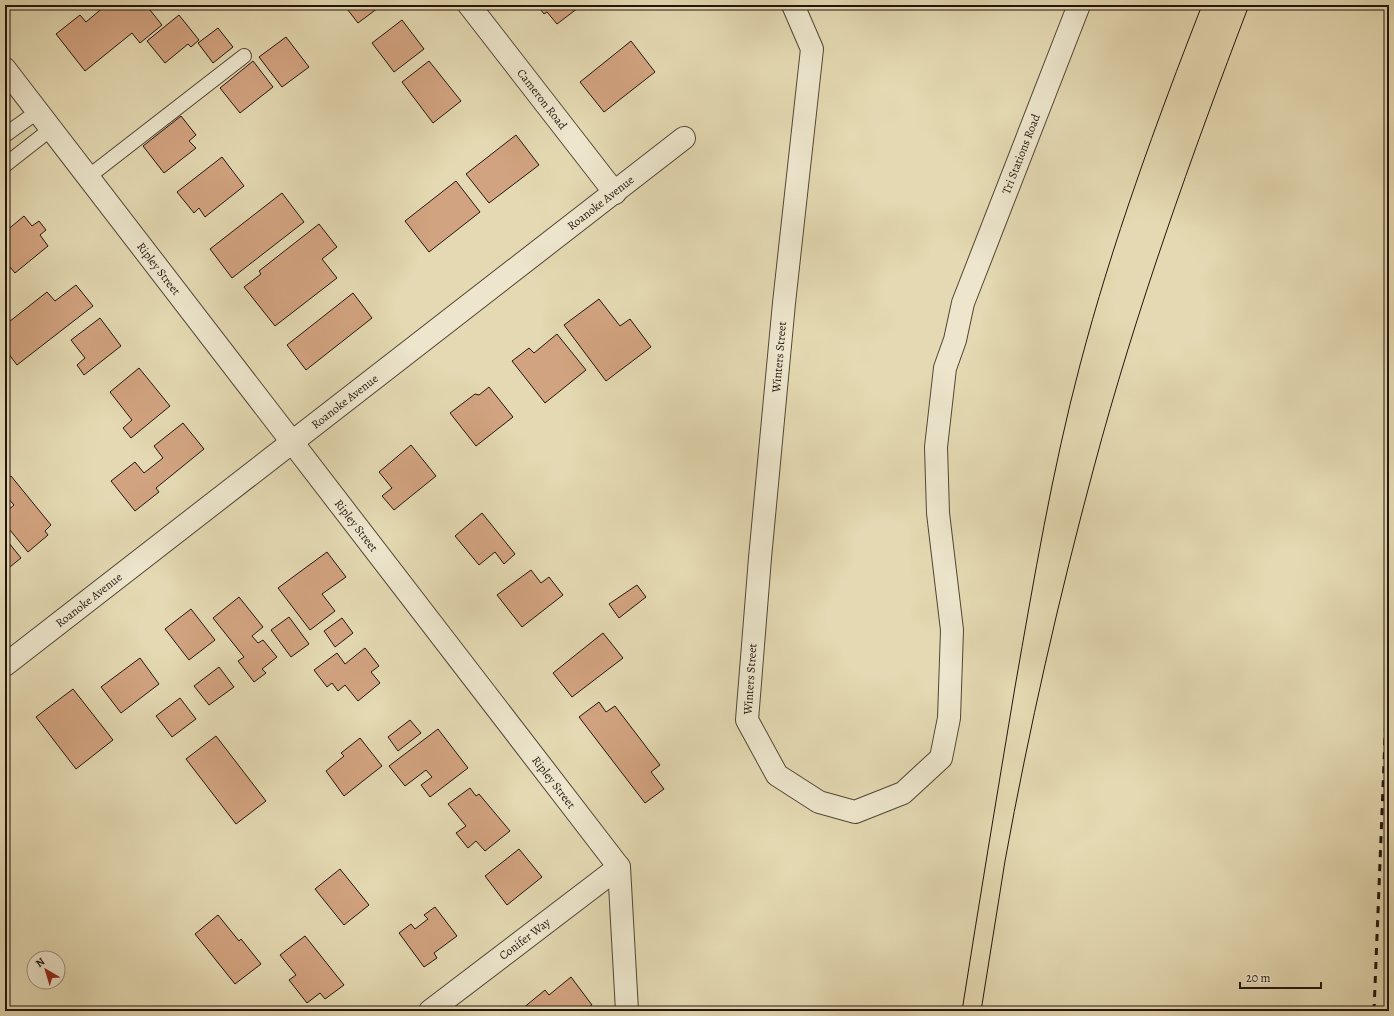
<svg xmlns="http://www.w3.org/2000/svg" width="1394" height="1016" font-family="Alegreya,serif">
<rect width="100%" height="100%" fill="#e4d9b2"/>
<filter id="stains"><feTurbulence type="fractalNoise" baseFrequency=".005" numOctaves="4"/><feColorMatrix values="0 0 0 0 .2 0 0 0 0 .09 0 0 0 0 .02 0 0 0 .5 -.17"/></filter>
<radialGradient id="worn" r=".72"><stop offset=".6" stop-color="#630" stop-opacity="0"/><stop offset="1" stop-color="#630" stop-opacity=".3"/></radialGradient>
<g fill="#d2a380" stroke="#22150c">
<polygon points="106,5 130,5 131,6 133,5 146,5 162,25 140,43 132,33 85,71 56,34 80,15 86,22"/>
<polygon points="344,5 382,5 358,23"/>
<polygon points="537,5 582,5 557,24 547,12 544,14"/>
<polygon points="179,15 199,40 191,47 188,44 165,63 147,41"/>
<polygon points="402,20 424,49 394,72 372,43"/>
<polygon points="218,28 233,47 213,63 198,43"/>
<polygon points="286,37 309,67 282,87 259,57"/>
<polygon points="631,41 655,72 604,112 580,82"/>
<polygon points="253,61 273,87 240,113 220,88"/>
<polygon points="429,61 461,101 433,123 402,82"/>
<polygon points="181,116 196,135 189,141 196,148 164,173 143,146"/>
<polygon points="516,135 539,165 489,203 466,174"/>
<polygon points="222,157 244,186 205,217 199,208 194,213 177,192"/>
<polygon points="456,181 480,212 429,252 405,221"/>
<polygon points="282,193 304,222 232,278 210,249"/>
<polygon points="24,216 32,226 39,221 46,230 40,235 48,246 15,273 5,261 5,258 9,256 5,251 5,232"/>
<polygon points="319,224 337,247 322,259 337,278 275,326 244,287 261,274 259,271"/>
<polygon points="76,285 93,306 17,365 5,349 5,325 47,292 55,301"/>
<polygon points="353,293 372,318 306,370 287,345"/>
<polygon points="599,299 620,326 630,319 651,347 606,381 564,325"/>
<polygon points="100,318 121,346 84,375 77,365 85,358 71,340"/>
<polygon points="557,334 586,370 545,403 512,361 529,348 534,353"/>
<polygon points="139,368 170,406 131,438 123,428 132,420 110,392"/>
<polygon points="489,387 513,417 476,446 450,413 475,394 479,395"/>
<polygon points="183,423 204,449 156,488 159,492 135,511 111,481 135,462 144,473 163,458 154,446"/>
<polygon points="411,445 436,476 394,510 382,496 392,488 379,472"/>
<polygon points="11,476 51,525 45,531 48,535 28,552 5,524 5,513 14,505 5,495 5,481"/>
<polygon points="482,513 515,554 504,564 495,552 479,565 455,536"/>
<polygon points="5,538 21,558 5,571"/>
<polygon points="327,552 346,577 322,594 335,611 310,630 278,588"/>
<polygon points="531,570 541,583 549,577 563,595 522,627 497,595"/>
<polygon points="637,585 646,597 619,618 609,604"/>
<polygon points="239,597 263,627 252,636 258,643 263,640 277,657 262,669 266,673 254,682 238,661 244,657 213,618"/>
<polygon points="191,609 215,640 189,660 165,629"/>
<polygon points="289,617 309,644 291,657 271,630"/>
<polygon points="342,618 353,633 335,647 324,631"/>
<polygon points="603,633 623,658 572,697 553,673"/>
<polygon points="365,648 379,666 371,672 380,683 358,701 345,685 338,691 332,683 327,687 314,670 337,653 345,664"/>
<polygon points="140,658 159,684 121,713 101,687"/>
<polygon points="219,667 234,687 209,705 194,686"/>
<polygon points="73,689 113,740 76,769 36,717"/>
<polygon points="180,698 196,719 172,737 156,716"/>
<polygon points="599,702 606,712 615,706 660,765 651,772 664,789 645,803 579,717"/>
<polygon points="410,720 421,733 398,751 388,737"/>
<polygon points="438,729 468,768 430,797 421,785 432,777 426,770 405,786 389,766"/>
<polygon points="216,736 266,801 236,824 186,759"/>
<polygon points="360,738 382,766 344,796 326,771 344,756 341,753"/>
<polygon points="470,788 476,796 479,794 510,831 485,851 476,841 468,848 456,833 466,826 448,804"/>
<polygon points="519,849 542,877 507,905 485,876"/>
<polygon points="340,869 369,905 344,925 315,889"/>
<polygon points="435,907 457,936 434,953 437,958 424,967 399,933 411,924 415,929 428,919 424,915"/>
<polygon points="218,915 239,941 241,939 261,964 235,984 195,934"/>
<polygon points="305,936 344,985 325,999 320,993 307,1003 289,980 296,975 280,955"/>
<polygon points="571,977 592,1005 584,1011 523,1011 522,1009 545,990 549,995"/>
</g>
<g fill="none" stroke-linecap="round" stroke-linejoin="round">
<defs>
<g id="lane">
<polyline points="5,135 37,112"/>
<polyline points="5,165 51,129"/>
<polyline points="88,177 244,56"/>
</g>
<g id="street">
<path id="s1" d="M469,5L615,193"/>
<path id="s2" d="M793,5L812,49L784,303L760,558L747,720L777,775L819,802L855,812L903,793L941,758L949,718L952,630L938,513L936,447L945,368L955,340L963,303L1079,5"/>
<path id="s3" d="M5,69L619,867L627,1011"/>
<path id="s4" d="M5,665L684,138"/>
<path id="s5" d="M430,1011L619,867"/>
</g>
</defs>
<use href="#lane" stroke="#524636" stroke-width="16"/>
<use href="#street" stroke="#524636" stroke-width="24"/>
<use href="#lane" stroke="#ede6cd" stroke-width="14"/>
<use href="#street" stroke="#ede6cd" stroke-width="22"/>
<g stroke="#22150c" stroke-width="1">
<path d="M962,1011C979,903 997,795 1015,687C1034,579 1052,471 1080,365C1112,243 1156,123 1202,5"/>
<path d="M981,1011C989,961 997,911 1005,861C1029,729 1059,597 1094,467C1136,310 1191,157 1249,5"/>
</g>
<polyline stroke="#22150c" stroke-width="3" stroke-dasharray="7 7" stroke-linecap="butt" points="1374,1011 1389,639"/>
</g>
<g text-anchor="middle" stroke-width="3" stroke-linejoin="round" paint-order="stroke">
<g font-size="12" fill="#22150c" stroke="#ede6cd">
<text dy="4" stroke="none"><textPath href="#s1" startOffset="119">Cameron Road</textPath></text>
<text dy="4" stroke="none"><textPath href="#s2" startOffset="1595">Tri Stations Road</textPath></text>
<text dy="4" stroke="none"><textPath href="#s4" startOffset="754">Roanoke Avenue</textPath></text>
<text dy="4" stroke="none"><textPath href="#s3" startOffset="252">Ripley Street</textPath></text>
<text transform="translate(779 357) rotate(-85)" y="4">Winters Street</text>
<text dy="4" stroke="none"><textPath href="#s4" startOffset="430">Roanoke Avenue</textPath></text>
<text dy="4" stroke="none"><textPath href="#s3" startOffset="576">Ripley Street</textPath></text>
<text dy="4" stroke="none"><textPath href="#s4" startOffset="106">Roanoke Avenue</textPath></text>
<text transform="translate(750 679) rotate(-86)" y="4">Winters Street</text>
<text dy="4" stroke="none"><textPath href="#s3" startOffset="900">Ripley Street</textPath></text>
<text dy="4" stroke="none"><textPath href="#s5" startOffset="119">Conifer Way</textPath></text>
</g>
</g>
<rect width="1394" height="1016" fill="none" stroke="#e4d9b2" stroke-width="20"/>
<rect x="6" y="6" width="1382" height="1004" fill="none" stroke="#22150c" stroke-width="2"/>
<rect x="10" y="10" width="1374" height="996" fill="none" stroke="#22150c"/>
<g transform="translate(46 970) rotate(322)"><circle r="19" fill="#ede6cd" stroke="#9c9280"/>
<path d="M0-3L7 15L0 10L-7 15Z" fill="#8f2418"/>
<text y="-6" font-size="11" font-weight="bold" text-anchor="middle" fill="#22150c">N</text>
</g>
<path d="M1240 982v6h81v-6" fill="none" stroke="#22150c" stroke-width="2"/>
<text x="1246" y="982" font-size="12" fill="#22150c" stroke="#ede6cd" stroke-width="3" paint-order="stroke">20 m</text>
<rect width="100%" height="100%" filter="url(#stains)"/>
<rect width="100%" height="100%" fill="url(#worn)"/>
</svg>
